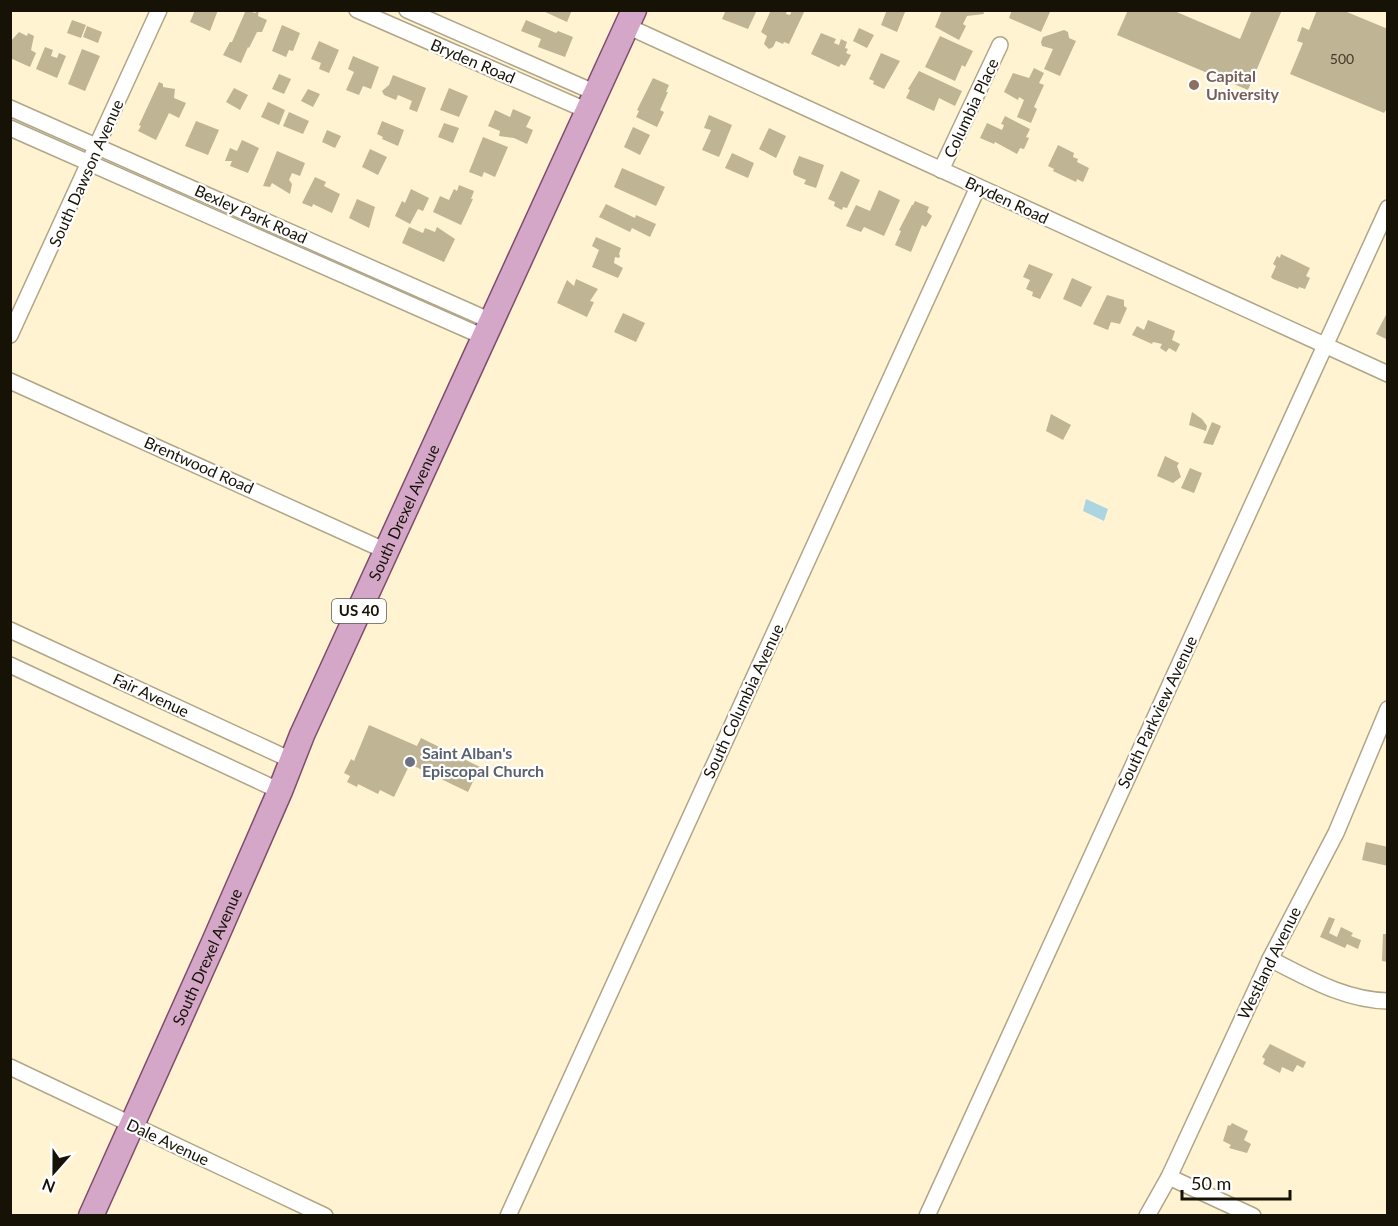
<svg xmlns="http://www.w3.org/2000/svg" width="1398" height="1226" font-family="Lato,sans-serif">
<rect width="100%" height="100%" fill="#fff3d2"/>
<polygon fill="#abd5e1" points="1086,499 1108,509 1104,521 1083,511"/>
<g fill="#bfb494">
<polygon points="195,10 218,10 210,31 190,22"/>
<polygon points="246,10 255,13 259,10 258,16 267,20 262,32 257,32 249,48 248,47 241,63 223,55 230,42 232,42"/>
<polygon points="541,10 572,10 567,22"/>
<polygon points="726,10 754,10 756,12 748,29 722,19"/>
<polygon points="771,10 787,10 786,14 790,15 792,10 805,10 789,44 784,42 783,44 776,41 773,47 769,49 764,44 767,36 761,32"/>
<polygon points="887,10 905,12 897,32 881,25"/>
<polygon points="942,10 983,10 984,14 967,16 963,24 966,26 959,40 935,27"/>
<polygon points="1012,10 1047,10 1050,12 1041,32 1009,18"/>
<polygon points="1128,10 1172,10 1240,39 1252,10 1282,10 1248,90 1117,35"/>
<polygon points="1317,10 1342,10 1388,29 1388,107 1384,113 1290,74 1303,43 1297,41 1302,27 1309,30"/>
<polygon points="72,20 86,25 81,38 67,33"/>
<polygon points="526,20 556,33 558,31 573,37 565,57 538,47 541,39 521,31"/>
<polygon points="282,25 300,33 293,51 289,50 286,57 272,51"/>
<polygon points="87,26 102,32 98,43 83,37"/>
<polygon points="859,28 874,35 867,48 853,41"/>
<polygon points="1064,30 1068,32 1069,38 1076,41 1060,76 1044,69 1053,49 1042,46 1041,42 1043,37"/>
<polygon points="19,32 27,36 28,33 34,36 31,50 36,53 30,67 10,58 10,42"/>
<polygon points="821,33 836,39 834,43 839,45 841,39 847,42 845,48 848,49 846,53 851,55 845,66 841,64 839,67 811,54"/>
<polygon points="940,36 973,51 965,67 962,65 955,81 925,67"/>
<polygon points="319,41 339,50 329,73 319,69 321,63 311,59"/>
<polygon points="45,47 53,50 51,56 57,58 59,53 66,56 57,78 36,69"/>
<polygon points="82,49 100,56 85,91 68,84"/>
<polygon points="881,53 900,61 884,89 873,84 874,81 869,79"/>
<polygon points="353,56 379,67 371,89 363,86 359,95 346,90 354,72 348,69"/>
<polygon points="1034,68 1044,73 1039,83 1044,85 1034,107 1037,109 1031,123 1017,117 1024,100 1019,97 1018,100 1004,92 1013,73 1029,78"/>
<polygon points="919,71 962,91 955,106 939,98 934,111 906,98 910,90 908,89"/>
<polygon points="279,74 291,79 284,94 272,89"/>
<polygon points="393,75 426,88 417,112 409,109 412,101 398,95 396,100 384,95 382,91 389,85"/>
<polygon points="653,78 669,85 666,92 668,92 660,110 664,112 657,127 636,117 639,111 637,110"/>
<polygon points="159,82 163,84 163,87 175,89 174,98 186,103 179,118 169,113 156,140 138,131 141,126 139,125"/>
<polygon points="234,88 248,95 240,110 226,102"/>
<polygon points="449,88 468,96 459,117 440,110"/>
<polygon points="308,89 320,94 313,107 301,101"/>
<polygon points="268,102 285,110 279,125 261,117"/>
<polygon points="513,109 531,117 526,127 533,130 527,144 514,138 499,136 500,131 488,126 495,110 510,117"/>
<polygon points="289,112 309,121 303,134 283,126"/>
<polygon points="709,115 732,125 719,157 702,150 711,130 704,128"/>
<polygon points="1005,116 1030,129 1026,137 1029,138 1024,149 1020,148 1017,154 995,142 994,144 980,138 987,123 1002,130 1004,125 1001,124"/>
<polygon points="196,121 219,130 208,155 185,146"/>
<polygon points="382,121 404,130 398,146 382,139 383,137 377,134"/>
<polygon points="444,123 459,128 453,143 438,137"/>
<polygon points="633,127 650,135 640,155 624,147"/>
<polygon points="769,128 786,136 776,158 759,149"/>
<polygon points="327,130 341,136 335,148 322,142"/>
<polygon points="483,137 508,147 495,177 484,172 482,177 469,172"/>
<polygon points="242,140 259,148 248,173 230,166 232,161 225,161 230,148 237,151"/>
<polygon points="1058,145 1074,153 1073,157 1078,159 1077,162 1089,168 1083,182 1077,179 1076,182 1053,171 1054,169 1048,166"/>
<polygon points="370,149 387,157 378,175 362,167"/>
<polygon points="277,151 305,163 300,176 292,173 289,180 292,184 290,194 272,183 270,187 263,186"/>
<polygon points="732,153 754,163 748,178 725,168"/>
<polygon points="799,156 824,165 816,188 804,184 806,180 794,175 793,171"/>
<polygon points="622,168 665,187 656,206 614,187"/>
<polygon points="841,171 860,180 847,208 843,207 842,210 834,206 835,202 828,199"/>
<polygon points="315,177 326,182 324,186 340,194 332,213 313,204 312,207 302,203"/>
<polygon points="459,185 474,191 471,199 473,199 461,225 433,212 440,196 449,200 454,189 457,191"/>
<polygon points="411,189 429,198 423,211 418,209 410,224 395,216 402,201 405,203"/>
<polygon points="879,190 900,200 884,236 864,227 861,232 846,226 856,205 870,211"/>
<polygon points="357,199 375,207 369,228 349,218"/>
<polygon points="915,201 929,207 927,212 932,216 926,227 922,225 911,252 895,245 901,231 899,230 912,205 913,205"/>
<polygon points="606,204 635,218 636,215 656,224 650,237 632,228 630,232 599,217"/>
<polygon points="409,227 423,233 425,228 435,232 437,227 455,239 444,262 402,243"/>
<polygon points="596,237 621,248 619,254 620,256 619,258 615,257 614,263 623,268 618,278 592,267 599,250 592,246"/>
<polygon points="1281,254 1310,268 1306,276 1310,278 1305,289 1299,287 1298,289 1273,279 1271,277 1276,266 1273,264 1277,256 1280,258"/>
<polygon points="1029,264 1053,274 1040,299 1032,296 1033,292 1026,289 1030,280 1023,277"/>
<polygon points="1072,278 1092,287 1081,307 1063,299"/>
<polygon points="576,279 598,289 590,301 594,302 587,317 557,303 567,280 574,286"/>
<polygon points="1107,295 1124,300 1124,306 1127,308 1120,324 1111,322 1108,330 1093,324"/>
<polygon points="1388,311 1388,340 1376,334"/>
<polygon points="623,313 645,323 636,342 614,332"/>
<polygon points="1148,320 1175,331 1172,340 1180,344 1176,352 1169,348 1166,352 1160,348 1162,344 1153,342 1152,344 1132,335 1137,326 1144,330"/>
<polygon points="1192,412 1202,419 1207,426 1206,431 1189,425"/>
<polygon points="1051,414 1071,425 1063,440 1046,431"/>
<polygon points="1212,422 1221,426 1213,445 1203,443"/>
<polygon points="1165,456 1179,463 1177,466 1181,477 1173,483 1157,476"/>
<polygon points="1190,468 1202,473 1194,493 1181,488"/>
<polygon points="369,725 417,746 421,738 480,767 468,792 410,764 394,797 380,790 378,794 358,784 357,787 347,782 350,776 344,773 351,759 354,761"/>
<polygon points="1366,842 1388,847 1388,866 1362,860"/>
<polygon points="1329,917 1335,919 1329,933 1337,937 1341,927 1353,933 1351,936 1361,940 1358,949 1347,944 1345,948 1320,937"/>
<polygon points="1383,934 1388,934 1388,962 1382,961"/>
<polygon points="1270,1044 1306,1062 1303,1068 1297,1065 1293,1072 1282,1067 1280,1073 1263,1064 1265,1059 1262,1057"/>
<polygon points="1232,1123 1248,1131 1244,1140 1251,1144 1247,1153 1229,1148 1231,1145 1223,1141 1228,1125 1230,1126"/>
</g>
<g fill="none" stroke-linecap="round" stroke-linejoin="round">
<defs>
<g id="street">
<polyline points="357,10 588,111"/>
<polyline points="407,10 596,93"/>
<polyline points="627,26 1388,374"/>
<polyline points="10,108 491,321"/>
<polyline points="10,128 484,337"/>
<polyline points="941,170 1000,45"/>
<polyline points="10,335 159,10"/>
<polyline points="10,381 386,551"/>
<polyline points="10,630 291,760"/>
<polyline points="10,665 280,791"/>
<path d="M1270,959C1308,978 1344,1000 1388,1001"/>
<polyline points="10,1067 325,1216"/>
<polyline points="1169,1177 1253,1216"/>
<polyline points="508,1216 978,187"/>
<polyline points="927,1216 1388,208"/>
<polyline points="1147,1216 1169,1177 1270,959 1336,833 1388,709"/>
</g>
<g id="primary">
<path id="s1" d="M91,1216L214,942L280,791L302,735L634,10"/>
</g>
</defs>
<use href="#street" stroke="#b0a586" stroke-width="18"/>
<use href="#primary" stroke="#7f4c6c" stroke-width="27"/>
<use href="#street" stroke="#fff" stroke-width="15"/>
<use href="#primary" stroke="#d4a7c8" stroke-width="24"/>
</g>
<circle fill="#8d6e63" stroke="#fff" stroke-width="2" cx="1194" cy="85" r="6"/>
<circle fill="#6b7280" stroke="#fff" stroke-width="2" cx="410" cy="762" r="6"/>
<g text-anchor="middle" stroke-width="4.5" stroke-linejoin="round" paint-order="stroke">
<g font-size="14" fill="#403a2a">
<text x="1342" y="64">500</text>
</g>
<rect fill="#fff" stroke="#5c5951" stroke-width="1.5" x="332" y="599" width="54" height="24" rx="4.5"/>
<g font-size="15" font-weight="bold" fill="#161206">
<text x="359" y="616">US 40</text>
</g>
<g font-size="16" fill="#161206" stroke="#fff">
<text transform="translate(473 61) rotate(23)" y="6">Bryden Road</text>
<text transform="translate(971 108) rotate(-65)" y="6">Columbia Place</text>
<text transform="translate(86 173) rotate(-66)" y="6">South Dawson Avenue</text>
<text transform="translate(1007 200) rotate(25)" y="6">Bryden Road</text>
<text transform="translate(251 214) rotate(24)" y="6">Bexley Park Road</text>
<text transform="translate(199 465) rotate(24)" y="6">Brentwood Road</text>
<text dy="6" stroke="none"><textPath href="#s1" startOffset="770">South Drexel Avenue</textPath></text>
<text transform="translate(151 695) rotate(25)" y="6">Fair Avenue</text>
<text transform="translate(743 701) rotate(-65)" y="6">South Columbia Avenue</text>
<text transform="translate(1157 712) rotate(-65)" y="6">South Parkview Avenue</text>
<text dy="6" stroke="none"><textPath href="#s1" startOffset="284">South Drexel Avenue</textPath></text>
<text transform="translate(1269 963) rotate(-64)" y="6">Westland Avenue</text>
<text transform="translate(168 1142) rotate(25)" y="6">Dale Avenue</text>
</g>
<g font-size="16" font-weight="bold" fill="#785e54" stroke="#fff" text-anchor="start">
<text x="1206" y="82">Capital<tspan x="1206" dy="18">University</tspan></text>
</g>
<g font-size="16" font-weight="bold" fill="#5b616d" stroke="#fff" text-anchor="start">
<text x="422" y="759">Saint Alban's<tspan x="422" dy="18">Episcopal Church</tspan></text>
</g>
</g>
<rect width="1398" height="1226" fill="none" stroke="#161206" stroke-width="24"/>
<g transform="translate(54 1172) rotate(201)" stroke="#ffffff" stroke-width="4.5" paint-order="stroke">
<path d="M0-4.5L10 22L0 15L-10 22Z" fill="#161206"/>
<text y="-9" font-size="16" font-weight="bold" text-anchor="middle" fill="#161206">N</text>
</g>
<path d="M1182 1190v9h108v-9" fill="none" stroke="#161206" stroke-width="3"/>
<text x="1191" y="1190" font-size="18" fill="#161206" stroke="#ffffff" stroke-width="4.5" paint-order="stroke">50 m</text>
</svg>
